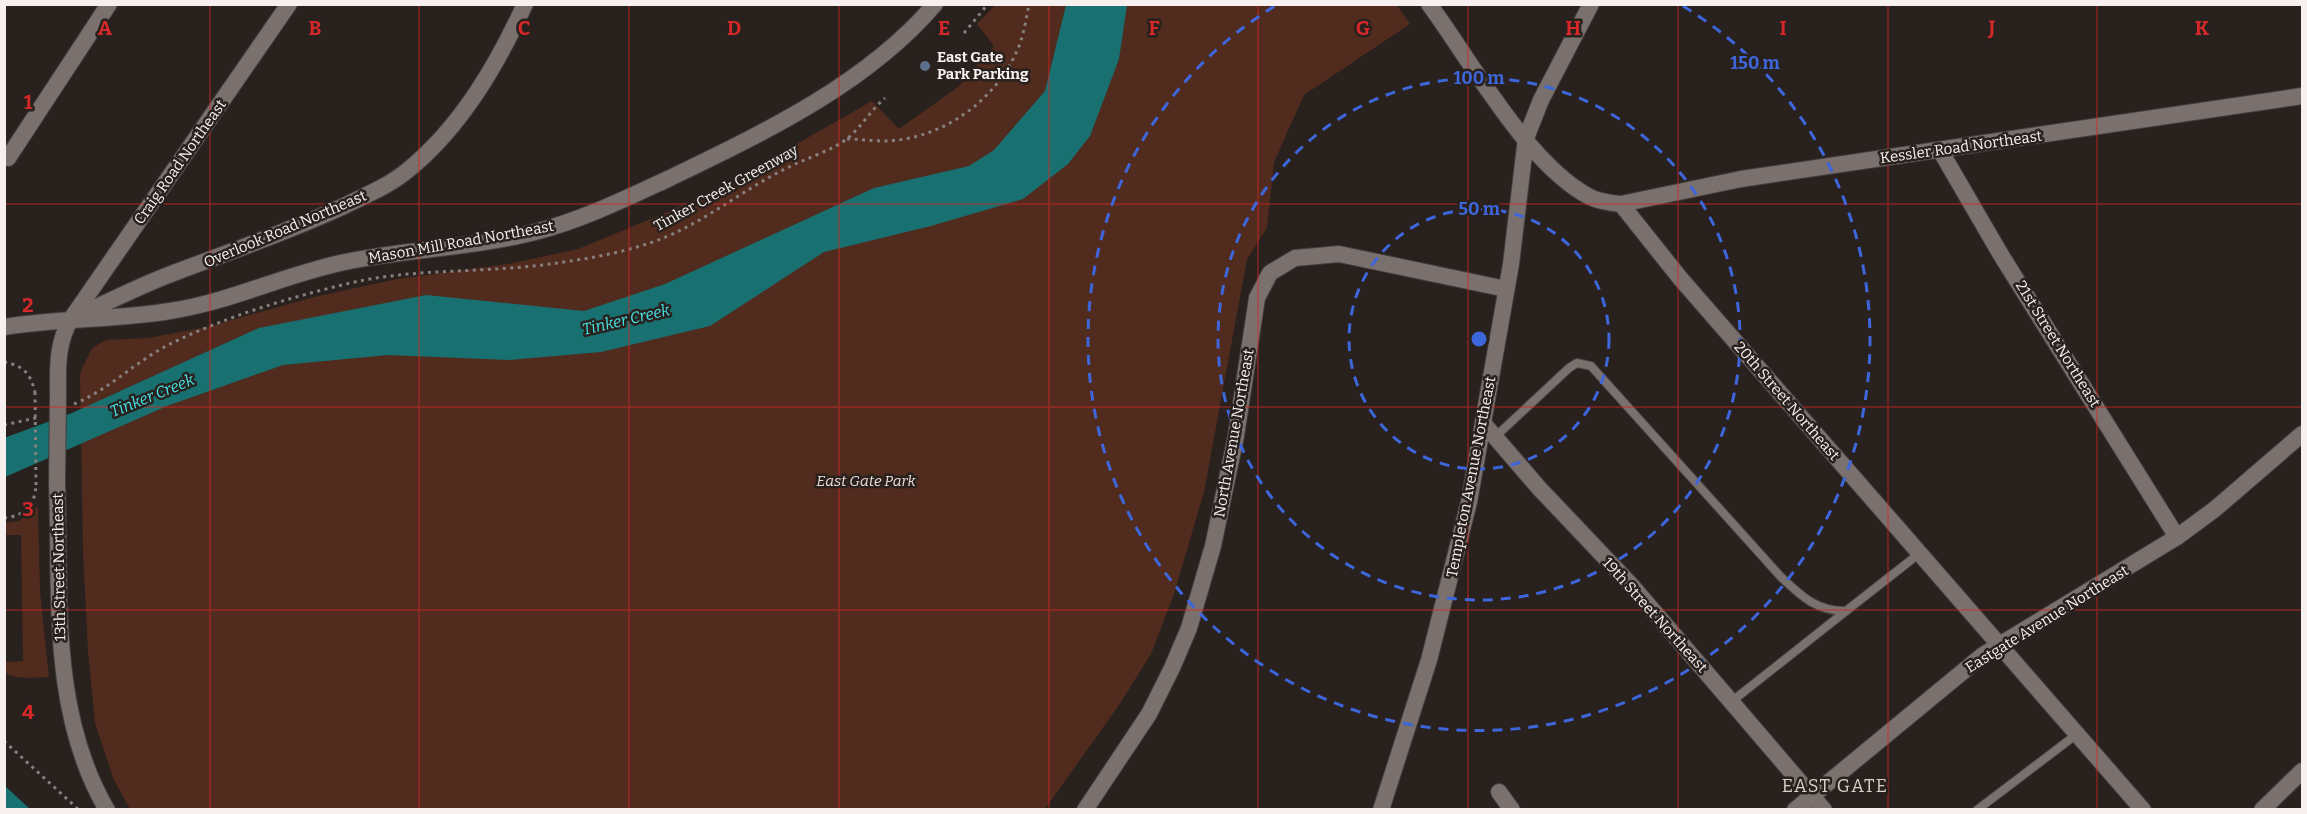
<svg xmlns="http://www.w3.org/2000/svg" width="2307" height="814" font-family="Bitter,serif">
<rect width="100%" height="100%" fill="#28211e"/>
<g fill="#512b1d">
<polygon points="1396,4 1410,24 1304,95 1274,162 1267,228 1247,259 1204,492 1174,594 1151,654 1119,705 1045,809 130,809 114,780 95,723 88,651 83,550 80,373 92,348 106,340 148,338 207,327 314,297 397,279 508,264 578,249 670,211 732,181 872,101 899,129 959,86 994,46 977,24 995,5"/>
<path d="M34,508H38L40,592L49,677C34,677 17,681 5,672V662L23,661L21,535H5V523L19,521Z"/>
</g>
<g fill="#187071">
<polygon points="1066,5 1127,5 1119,59 1090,136 1068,164 1023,199 931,226 824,252 710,326 601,352 509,360 388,355 283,365 167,406 5,477 4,438 72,413 259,328 426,295 584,311 665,284 874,188 969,166 994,150 1045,91"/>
<polygon points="4,786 5,786 30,809 5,809"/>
</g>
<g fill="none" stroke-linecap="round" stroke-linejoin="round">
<defs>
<g id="service">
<path d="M1495,437L1569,368L1577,363L1591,366L1781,577C1801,596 1816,611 1846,611L1920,553"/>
<polyline points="1731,702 1846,611"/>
<polyline points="1977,810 2077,734"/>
</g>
<g id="minor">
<path d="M1429,4C1471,61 1528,165 1590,197C1600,202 1611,203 1621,204L1680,278L2143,810"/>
<polyline points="1940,150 2001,255 2177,537"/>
<polyline points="8,158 109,4"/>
<polyline points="1621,204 1741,179 2302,96"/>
<path d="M71,319C104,304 137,287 171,274C229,252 288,232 344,206C366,195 389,186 408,170C461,127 497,65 525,4"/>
<polyline points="71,319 289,4"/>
<polyline points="1483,423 1539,488 1632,586 1824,810"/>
<polyline points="1499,792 1512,810"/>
<polyline points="1085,810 1149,714 1172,668 1189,628 1213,546 1236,436 1257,298 1270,273 1295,258 1339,254 1506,289"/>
<polyline points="1381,810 1429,660 1469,502 1511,264 1526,138 1541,100 1591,4"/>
<polyline points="1795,810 1983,655 2177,537 2215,509 2302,434"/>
<polyline points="2262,810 2302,771"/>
</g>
<g id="tertiary">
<path d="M4,327C59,318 116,320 170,311C230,302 286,274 345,262C408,249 473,248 535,232C582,220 627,198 670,178C763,133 867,84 935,4"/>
<path d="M58,397C58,369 56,344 71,319"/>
<path d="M57,483C61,593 49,711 107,810"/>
</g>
</defs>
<use href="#service" stroke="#433d3b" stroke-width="10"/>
<use href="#minor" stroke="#433d3b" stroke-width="18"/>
<use href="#tertiary" stroke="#433d3b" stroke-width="18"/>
<g stroke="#867f7d" stroke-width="3" stroke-dasharray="3 4.5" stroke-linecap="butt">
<polyline points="964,33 988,4"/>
<path d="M847,139C860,139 872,141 884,141C940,140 993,103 1016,53C1023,39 1026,20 1029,4"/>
<path d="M4,362C24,366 30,373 35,392"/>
<path d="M74,404C110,389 136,361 170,344C223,318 281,300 338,286C409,267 478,274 550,264C593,258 642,250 681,230C717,212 750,186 787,168C804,159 834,150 848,138C861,127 871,110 885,98"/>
<polyline points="4,425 40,417"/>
<path d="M4,518C25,516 35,505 36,485"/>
<polyline points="4,741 79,810"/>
</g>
<use href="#service" stroke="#7a706d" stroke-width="8"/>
<use href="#minor" stroke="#7a706d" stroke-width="16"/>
<use href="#tertiary" stroke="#7a706d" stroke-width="16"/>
<defs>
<polyline id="tertiary-bridge" points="57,483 58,397"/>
</defs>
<use href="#tertiary-bridge" stroke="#433d3b" stroke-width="18" stroke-linecap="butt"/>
<polyline stroke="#867f7d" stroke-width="3" stroke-dasharray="3 4.5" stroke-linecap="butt" points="35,392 36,485"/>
<use href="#tertiary-bridge" stroke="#7a706d" stroke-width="16"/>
</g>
<path fill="none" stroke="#d62828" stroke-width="1.5" stroke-opacity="0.55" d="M210,4V810M419,4V810M629,4V810M839,4V810M1049,4V810M1258,4V810M1468,4V810M1678,4V810M1888,4V810M2097,4V810M4,204H2302M4,407H2302M4,610H2302"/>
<g fill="none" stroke="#3e66db" stroke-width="3" stroke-dasharray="10 8">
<circle cx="1479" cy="339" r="130"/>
<circle cx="1479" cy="339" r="261"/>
<path d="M1683 6A391 391 0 1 1 1275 6"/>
</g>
<circle fill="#5c6f8a" stroke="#28211e" stroke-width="2" cx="925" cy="66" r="6"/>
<g text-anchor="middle" stroke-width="5" stroke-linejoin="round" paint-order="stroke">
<g font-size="15" font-weight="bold" fill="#f6f0ef" stroke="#28211e" text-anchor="start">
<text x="937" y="62">East Gate<tspan x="937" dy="17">Park Parking</tspan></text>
</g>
<g font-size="15" fill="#f6f0ef" stroke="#28211e">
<text transform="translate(1961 147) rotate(-8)" y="5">Kessler Road Northeast</text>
<text transform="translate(180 162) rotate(-55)" y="5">Craig Road Northeast</text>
<text transform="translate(726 188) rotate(-29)" y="5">Tinker Creek Greenway</text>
<text transform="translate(285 229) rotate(-23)" y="5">Overlook Road Northeast</text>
<text transform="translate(461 242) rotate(-10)" y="5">Mason Mill Road Northeast</text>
<text transform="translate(2058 344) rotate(58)" y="5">21st Street Northeast</text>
<text transform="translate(1787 401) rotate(49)" y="5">20th Street Northeast</text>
<text transform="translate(1234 433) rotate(-80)" y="5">North Avenue Northeast</text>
<text transform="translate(1471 477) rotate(-79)" y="5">Templeton Avenue Northeast</text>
<text transform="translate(59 567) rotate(-91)" y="5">13th Street Northeast</text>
<text transform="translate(1655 615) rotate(48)" y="5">19th Street Northeast</text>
<text transform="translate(2047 619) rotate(-32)" y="5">Eastgate Avenue Northeast</text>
</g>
<g font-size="15" font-style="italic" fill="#f1dcd5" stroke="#28211e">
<text x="866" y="486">East Gate Park</text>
</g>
<g font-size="16" font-style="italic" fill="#44e3e6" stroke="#28211e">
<text transform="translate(626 319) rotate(-13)" y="6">Tinker Creek</text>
<text transform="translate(152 395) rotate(-22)" y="6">Tinker Creek</text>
</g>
<g font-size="18" letter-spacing="1.5" fill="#dad0cc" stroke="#28211e">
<text x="1835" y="792">EAST GATE</text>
</g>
</g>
<g font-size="20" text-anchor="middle" font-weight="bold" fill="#d62828" stroke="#28211e" stroke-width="5" stroke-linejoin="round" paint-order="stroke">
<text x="105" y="35">A</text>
<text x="315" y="35">B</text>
<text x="524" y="35">C</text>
<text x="734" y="35">D</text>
<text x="944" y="35">E</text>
<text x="1154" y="35">F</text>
<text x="1363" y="35">G</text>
<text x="1573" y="35">H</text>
<text x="1783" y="35">I</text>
<text x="1992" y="35">J</text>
<text x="2202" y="35">K</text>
<text x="28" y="109">1</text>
<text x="28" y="312">2</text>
<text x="28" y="516">3</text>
<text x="28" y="719">4</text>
</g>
<circle cx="1479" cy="339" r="9" fill="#3e66db" stroke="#28211e" stroke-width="3"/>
<g font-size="18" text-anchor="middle" font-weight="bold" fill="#3e66db" stroke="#28211e" stroke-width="5" stroke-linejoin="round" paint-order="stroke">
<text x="1755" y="69">150 m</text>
<text x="1479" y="84">100 m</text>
<text x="1479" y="215">50 m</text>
</g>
<rect width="2307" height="814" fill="none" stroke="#f6f0ef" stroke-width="12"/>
</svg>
